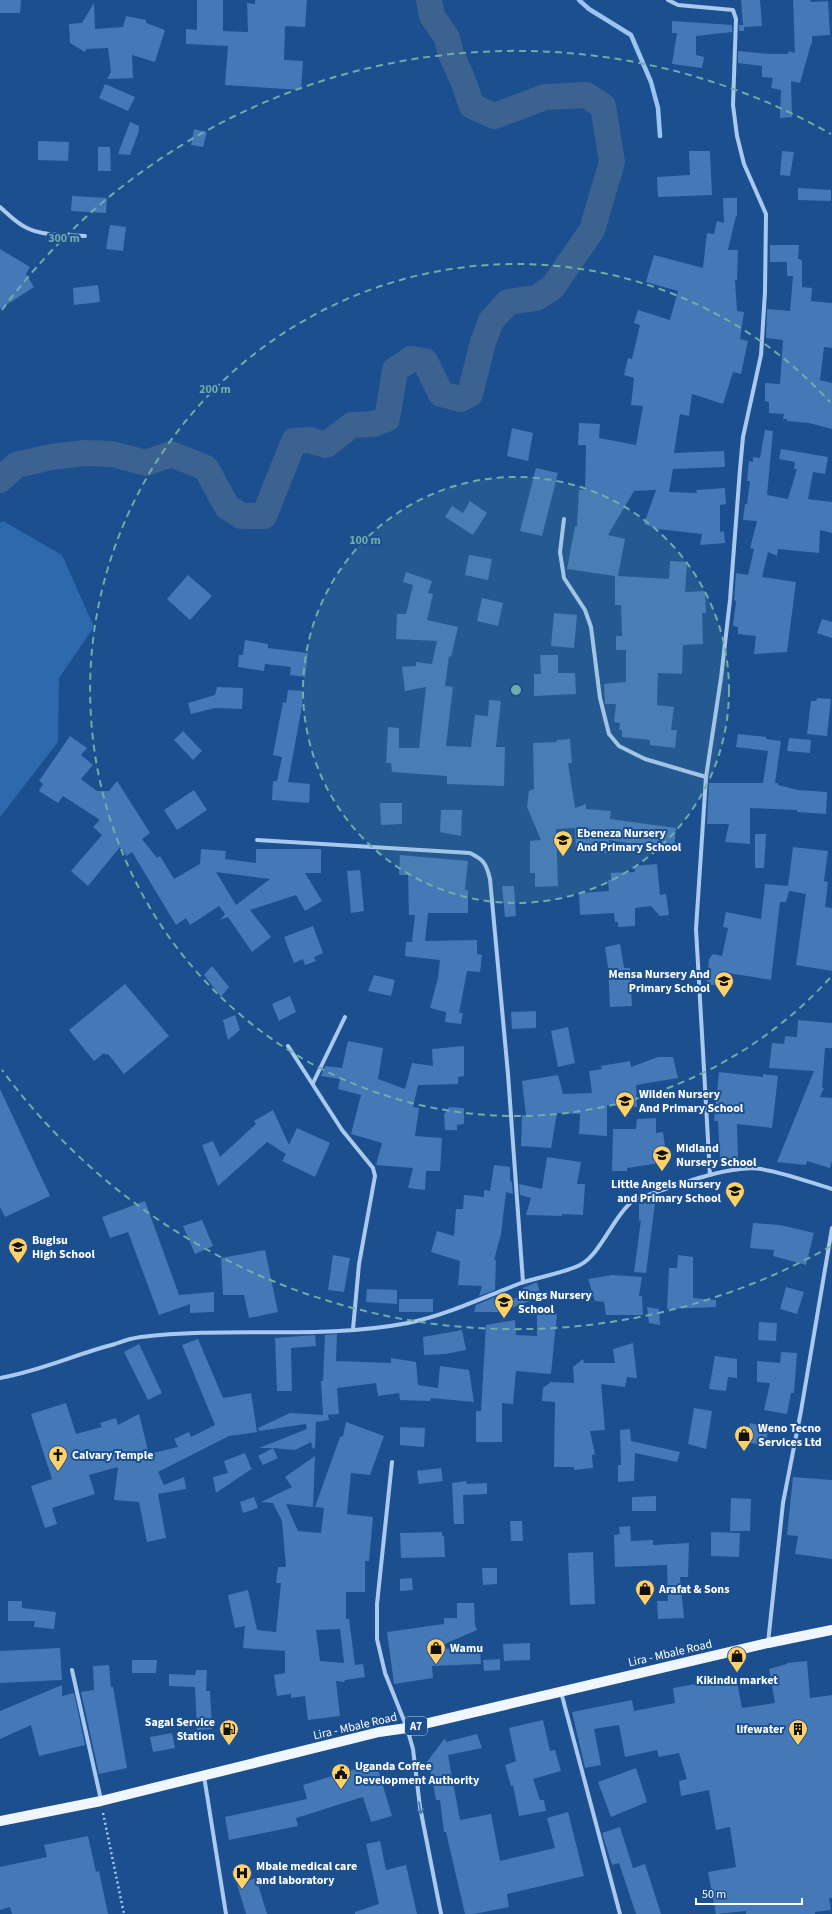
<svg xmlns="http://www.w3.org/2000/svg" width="832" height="1914" font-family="'Source Sans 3',sans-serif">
<rect width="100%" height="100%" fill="#1b4f8f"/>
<polygon fill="#2e69ad" points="3,521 62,555 94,627 59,678 58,742 0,817 0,523"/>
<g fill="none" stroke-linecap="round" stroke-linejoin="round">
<polyline stroke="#9cc4f0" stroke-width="4.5" points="579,0 589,9 631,35 651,82 658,108 660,136"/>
<polyline stroke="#3c6290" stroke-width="26" points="0,480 16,465 51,457 86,453 112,454 146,463 171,454 206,468 227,507 242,516 264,516 294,441 309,440 326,445 352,425 373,424 387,419 395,370 411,359 425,361 441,394 460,399 470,394 483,342 491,321 508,302 536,298 552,288 592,230 612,162 603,106 586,95 545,97 494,116 472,106 462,78 451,54 447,38 432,16 429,0"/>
</g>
<g fill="#4478b7" fill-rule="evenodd">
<polygon points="0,0 21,0 20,13 0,13"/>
<polygon points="197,0 223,0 223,31 248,32 247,3 255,4 255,0 307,0 305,27 285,26 284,60 303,61 301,90 225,85 228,46 186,44 186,29 197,30"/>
<polygon points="741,0 760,0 762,26 744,27 744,31 739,31 739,25 743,25"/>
<polygon points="793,0 810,0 811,2 828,1 830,35 812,36 812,44 811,44 800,83 791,81 792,117 780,118 781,90 771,88 773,78 762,77 762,66 738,63 738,51 769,54 788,54 789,51 795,53"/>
<polygon points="94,3 95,29 123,27 126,16 146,20 146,23 165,30 155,62 132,55 133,78 107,79 111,72 108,48 86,49 85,52 70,43 69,24 82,23"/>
<polygon points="672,21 732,25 732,32 696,36 696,55 704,57 702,68 672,64 677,33 672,33"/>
<polygon points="105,84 135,97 128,111 99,98"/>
<polygon points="130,122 139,126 139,131 130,155 118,154"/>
<polygon points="194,129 207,132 203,147 191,145"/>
<polygon points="38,141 69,142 68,161 38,160"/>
<polygon points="98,147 110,147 111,171 98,171"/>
<polygon points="689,151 710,151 712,195 658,197 657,177 690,175"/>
<polygon points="782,151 794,152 790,176 780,175"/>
<polygon points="798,188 831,190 831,201 798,200"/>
<polygon points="72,196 107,198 106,213 71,211"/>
<polygon points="723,198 737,198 737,216 736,216 728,250 738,250 737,280 735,280 737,311 744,312 740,339 748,341 741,374 733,372 723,404 692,394 689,416 680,414 674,453 724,451 725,467 673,469 669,492 697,493 696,490 725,488 726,504 720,505 720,532 724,531 725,543 700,545 702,534 658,529 644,524 656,490 634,491 608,535 625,539 618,576 669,579 670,561 687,562 685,592 705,591 706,613 702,613 703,644 683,645 682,674 658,673 657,705 674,707 671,730 677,730 675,748 650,745 650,740 622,737 622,730 619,730 620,723 614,722 616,704 605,704 604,684 626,682 626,650 616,650 616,636 622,636 621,605 615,605 615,576 567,569 575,526 577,527 579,490 585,490 586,445 578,445 579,423 600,424 599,438 636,445 643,406 631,405 634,378 624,375 628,358 632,359 640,325 634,323 638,310 670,320 678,291 646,282 654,255 703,268 707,233 714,234 717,221 724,223"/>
<polygon points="110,225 126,227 123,251 106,249"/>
<polygon points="770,245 799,245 798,259 802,260 802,287 812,288 811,301 832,303 832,348 824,347 820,380 832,383 832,429 809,423 787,421 787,419 783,419 784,414 769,413 769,402 765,401 765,383 780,384 783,340 766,338 767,309 790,311 793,276 787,276 787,262 770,262"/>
<polygon points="0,249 30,267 26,274 34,287 0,309"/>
<polygon points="98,285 100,302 74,305 73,288"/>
<polygon points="512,428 533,433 528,461 507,456"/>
<polygon points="765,430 773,431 767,495 788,499 797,469 794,469 795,462 779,459 781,449 828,457 825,474 813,472 808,499 832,502 832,533 820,530 819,553 778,549 777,556 768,552 762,577 796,582 787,652 754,654 756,636 738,634 738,627 733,626 736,601 734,600 736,573 748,575 754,549 750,548 757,521 743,520 745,504 747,504 750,481 747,481 749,461 753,462 753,457 760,458"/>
<polygon points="536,468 558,473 542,536 520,531"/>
<polygon points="470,501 487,513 473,535 445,517 452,506 463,513"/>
<polygon points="469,555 492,559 488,580 465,575"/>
<polygon points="406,572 432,581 428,593 433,594 427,620 458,627 451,657 449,656 445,686 453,687 446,746 471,747 475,715 488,716 489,700 501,701 496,747 505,747 504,786 447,784 447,776 392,772 391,763 386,763 388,727 399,728 399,748 419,748 426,687 405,691 402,667 416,666 416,662 432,664 437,641 396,639 397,614 406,614 413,585 403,582"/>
<polygon points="188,575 212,596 190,620 167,599"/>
<polygon points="482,598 503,603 498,626 477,621"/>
<polygon points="554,613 577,615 574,648 551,646"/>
<polygon points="822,619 832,622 832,638 817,633"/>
<polygon points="245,640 268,644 268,648 308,653 305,677 290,675 291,667 265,664 264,671 238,667 239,655 243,655"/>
<polygon points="540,655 558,655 558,673 575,673 576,694 534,696 534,674 541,674"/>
<polygon points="217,687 243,688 242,709 215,708 191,714 188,703 215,695"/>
<polygon points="288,690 303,691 302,706 288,782 310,784 309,803 272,800 273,781 277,781 282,757 273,755 283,702 286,703"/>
<polygon points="817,698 831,699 827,736 807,734 811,701 816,701"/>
<polygon points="183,731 202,751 193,760 174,740"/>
<polygon points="738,734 766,737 766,739 781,741 775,783 778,783 778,785 798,790 827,792 826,814 797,812 797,810 750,808 750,844 725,842 729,824 707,824 709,783 763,783 768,751 736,747"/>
<path d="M70,736L87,748L81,755L93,765L81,779L97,791H109L117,781L150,833L142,839L157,858L160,856L174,879L200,864L201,849L226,851L225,859L256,863V849H321V873H305L322,901L305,911L296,895L250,910L271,937L252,952L228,917L220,920L225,914L219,906L190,925L186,918L176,925L132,852L127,856L120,847L88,886L71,871L102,835L93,827L100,820L63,796L58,803L39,791L43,784L39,781ZM216,872L270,879L236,905Z"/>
<polygon points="789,738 811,740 810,753 787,751"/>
<polygon points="570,739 572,763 568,763 575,808 586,804 586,809 611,811 610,819 676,828 674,850 609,840 609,853 576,851 575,828 556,829 558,886 535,887 535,873 530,873 530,841 541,840 527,807 529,791 534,789 533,743 557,742 556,740"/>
<polygon points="194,790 207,810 177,830 164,810"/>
<polygon points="380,803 402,803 402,824 381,825"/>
<polygon points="441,810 462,810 461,836 440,832"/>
<polygon points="755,834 766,834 764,868 755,868"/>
<polygon points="793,847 828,851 824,881 828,882 825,907 832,908 832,971 796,965 806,894 789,891 786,902 780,902 771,980 722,972 722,985 707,985 709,959 713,954 722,956 728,928 723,927 726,912 761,919 765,884 788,886"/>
<polygon points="400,855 468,861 465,890 468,890 468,913 428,913 425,941 477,940 477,954 482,955 480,972 467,971 459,1013 463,1013 461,1024 445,1022 446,1012 430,1008 438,978 440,960 405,956 406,942 412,942 415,915 409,915 408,875 399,875"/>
<polygon points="657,864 660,895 666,894 669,915 660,916 651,906 635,908 635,926 618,927 618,922 615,922 614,913 580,915 579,893 609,891 608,880 611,880 611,873 635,872 634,866"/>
<polygon points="360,870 364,911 351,913 347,871"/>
<polygon points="502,886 514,886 516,916 505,917"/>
<polygon points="313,926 323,953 314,957 316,961 305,965 303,959 294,963 284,937"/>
<polygon points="620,944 624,968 630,968 632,1006 610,1007 608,967 605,947"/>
<polygon points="212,966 229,987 221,997 204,975"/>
<polygon points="374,975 395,980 391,996 368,991"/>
<polygon points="125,984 169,1036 124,1074 108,1054 106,1055 104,1053 94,1061 69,1030"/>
<polygon points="290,996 296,1012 279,1021 272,1004"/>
<polygon points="536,1011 536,1028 512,1029 511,1012"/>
<polygon points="235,1015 240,1030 228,1040 223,1020"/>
<polygon points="798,1020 832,1023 832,1048 825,1048 822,1088 824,1088 820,1097 832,1098 832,1161 830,1168 807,1161 806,1165 777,1162 814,1071 769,1068 772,1043 784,1044 785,1036 797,1037"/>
<polygon points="568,1027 575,1063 558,1067 551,1031"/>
<polygon points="348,1041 383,1048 378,1079 405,1089 412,1063 433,1066 432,1049 464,1046 464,1076 458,1077 458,1084 418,1085 413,1107 419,1108 415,1136 442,1138 440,1171 426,1171 425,1190 408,1188 413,1168 376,1165 382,1143 351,1134 361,1095 338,1089 340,1079 321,1076 325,1066 342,1068"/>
<polygon points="658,1057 673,1057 678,1078 636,1085 637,1107 607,1105 607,1136 579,1134 580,1114 557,1113 551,1148 521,1146 522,1115 526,1115 522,1081 558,1075 563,1094 592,1093 589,1071 602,1069 601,1066 630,1061 631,1067"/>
<polygon points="719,1072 763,1077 763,1074 778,1076 772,1128 737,1124 738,1160 720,1161 718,1121 714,1121"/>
<polygon points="0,1089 50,1196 5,1217 0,1207"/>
<polygon points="449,1107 464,1108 464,1124 457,1125 457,1130 445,1130 444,1115"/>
<polygon points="273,1110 289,1145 297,1128 330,1143 315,1177 282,1161 286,1154 267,1142 218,1186 202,1145 213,1141 220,1157 256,1124 254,1121"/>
<polygon points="656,1118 656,1133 663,1132 667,1162 627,1168 627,1171 612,1171 613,1129 636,1129 637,1119"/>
<polygon points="547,1157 581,1162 577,1184 585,1184 583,1215 562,1214 562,1216 526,1215 531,1198 520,1195 519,1184 542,1189"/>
<polygon points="494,1165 510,1167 510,1181 512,1182 513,1194 506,1192 501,1234 494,1260 496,1260 495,1290 479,1296 482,1286 458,1285 460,1261 431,1252 437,1231 454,1236 456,1209 463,1209 464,1195 484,1197 484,1190 490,1191"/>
<polygon points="145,1201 179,1295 214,1292 214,1312 190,1313 190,1304 159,1315 128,1232 110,1238 102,1217"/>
<polygon points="639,1203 655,1203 646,1273 634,1272 641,1220 639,1221"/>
<polygon points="202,1220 213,1246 195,1254 183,1226"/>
<polygon points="753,1223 780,1225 814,1233 806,1265 773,1256 774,1250 750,1248"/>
<polygon points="265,1250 278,1312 249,1318 244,1295 223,1295 221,1258"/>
<polygon points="333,1255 350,1258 344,1292 328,1290"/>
<polygon points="678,1255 693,1257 693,1298 716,1300 716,1307 667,1309 669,1268 677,1268"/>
<polygon points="612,1275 642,1277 639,1296 642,1296 643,1315 606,1315 604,1302 595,1301 588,1279"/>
<polygon points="537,1282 541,1297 500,1312 474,1312 476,1305 495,1297 494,1301 526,1297 523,1288"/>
<polygon points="786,1287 804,1292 797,1314 780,1309"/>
<polygon points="367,1289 397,1290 397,1304 366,1302"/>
<rect x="399" y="1299" width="34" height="13"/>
<polygon points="647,1307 659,1309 660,1325 649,1323"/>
<polygon points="537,1314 557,1314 551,1374 516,1371 513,1404 502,1403 502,1442 476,1442 476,1411 481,1411 486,1325 515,1320 516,1335 537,1336"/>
<polygon points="759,1322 777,1323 776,1341 758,1340"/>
<polygon points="462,1330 466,1350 445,1354 424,1355 423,1337"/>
<polygon points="337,1334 336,1361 391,1363 391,1358 416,1362 418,1385 438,1388 440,1366 469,1370 474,1402 431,1398 430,1401 400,1400 399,1393 378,1396 376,1383 337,1388 339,1414 325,1415 328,1415 329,1420 316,1422 315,1448 313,1449 311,1442 295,1450 273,1448 278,1458 263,1465 258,1456 273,1448 259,1448 307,1429 306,1424 259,1431 258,1428 290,1413 323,1415 321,1381 323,1381 325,1335"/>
<polygon points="315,1335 316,1346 291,1348 292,1391 277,1391 275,1338"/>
<polygon points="198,1339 223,1398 251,1393 257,1432 229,1436 158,1472 164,1485 184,1477 186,1489 158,1494 166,1538 147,1542 139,1502 114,1500 118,1467 89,1475 95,1494 52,1508 57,1524 45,1528 31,1486 52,1479 31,1414 66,1403 76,1434 102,1427 100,1423 116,1418 118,1425 139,1414 149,1454 178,1447 174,1439 189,1432 191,1437 215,1425 182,1345"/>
<polygon points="633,1343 637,1378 627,1377 625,1387 601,1384 605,1430 590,1431 595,1454 592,1455 593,1468 574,1470 574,1467 554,1467 555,1402 542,1401 543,1388 551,1382 574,1383 573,1367 583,1359 584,1363 615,1363 613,1349"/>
<polygon points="139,1344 162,1393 148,1400 124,1352"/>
<polygon points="781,1352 797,1353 794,1393 791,1393 787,1414 764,1410 770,1383 757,1382 757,1361 780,1363"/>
<polygon points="715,1356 737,1359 737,1378 728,1377 726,1391 709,1389"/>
<polygon points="694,1408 712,1411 706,1449 688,1444"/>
<path d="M346,1422L384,1436L370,1475L351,1473L347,1514L373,1517L369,1561H365V1592H346V1619H349L355,1665L363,1664L365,1677L345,1680L344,1682L336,1681L340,1716L308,1720L305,1696L291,1698V1694L277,1696L274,1675L285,1673V1651L243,1648L245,1626L235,1628L228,1595L248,1590L257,1630L276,1632L281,1583H276L278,1567H286L282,1521L273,1503L261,1502L292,1487L285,1477L315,1456L313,1507L286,1504L298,1531L321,1533L324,1508L315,1507L340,1437L343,1436ZM340,1629L344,1663L320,1661L316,1630Z"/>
<polygon points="750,1423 769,1427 765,1446 746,1442"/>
<polygon points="400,1427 425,1428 424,1447 400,1445"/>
<polygon points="630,1429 631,1441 680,1452 677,1462 635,1453 634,1481 618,1482 618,1465 621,1465 620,1430"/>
<polygon points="245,1453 251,1468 253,1468 216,1493 213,1477 228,1473 224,1461"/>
<polygon points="441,1468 443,1481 419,1484 417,1471"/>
<polygon points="793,1477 832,1480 832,1559 795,1554 798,1536 787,1535"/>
<polygon points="466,1481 467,1484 487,1483 487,1494 463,1495 464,1524 454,1524 452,1483"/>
<polygon points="656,1496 656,1511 632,1511 632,1497"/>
<polygon points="254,1497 258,1508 243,1513 240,1502"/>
<polygon points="731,1498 751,1499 750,1531 730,1531"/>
<polygon points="510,1521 522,1521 523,1541 511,1541"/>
<polygon points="630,1526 631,1541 653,1540 653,1545 689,1543 688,1577 680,1577 684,1618 658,1619 657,1601 668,1601 667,1565 615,1567 614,1535 620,1534 619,1527"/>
<polygon points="442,1532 442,1536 444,1536 445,1557 401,1558 400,1533"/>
<polygon points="711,1532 740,1533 739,1557 711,1556"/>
<polygon points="593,1552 595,1604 570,1605 568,1553"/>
<polygon points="482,1568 497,1568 497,1584 483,1585"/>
<polygon points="412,1578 413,1590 400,1591 400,1579"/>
<polygon points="8,1601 22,1601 22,1608 56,1612 54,1629 34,1627 35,1621 8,1621"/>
<polygon points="457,1603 474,1603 475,1625 477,1630 433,1649 480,1648 481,1664 432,1666 433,1678 394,1684 387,1632 444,1624 444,1618 457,1618"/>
<polygon points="530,1643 530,1660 504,1661 503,1644"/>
<polygon points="60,1648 62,1680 0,1683 0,1651"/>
<polygon points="500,1659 500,1670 484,1671 483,1660"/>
<polygon points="132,1660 157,1660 156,1673 132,1673"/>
<polygon points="807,1661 810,1698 832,1695 832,1898 829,1898 831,1910 815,1912 815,1914 746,1914 746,1911 716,1914 708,1872 736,1867 730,1827 716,1830 709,1790 681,1796 679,1781 687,1779 679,1753 659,1757 657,1750 625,1757 619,1725 594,1729 601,1765 585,1768 572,1712 632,1700 634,1711 675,1703 673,1688 736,1677 742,1708 775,1703 769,1669 787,1664 787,1663"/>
<polygon points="109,1665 111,1687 113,1687 127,1768 99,1774 81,1692 94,1690 93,1666"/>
<polygon points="196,1670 207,1670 206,1691 210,1691 212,1729 197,1730 195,1687 169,1686 169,1674 195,1675"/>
<polygon points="62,1685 62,1696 74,1693 85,1745 39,1756 31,1725 0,1739 0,1711"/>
<polygon points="543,1720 550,1751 555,1750 561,1771 533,1779 540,1800 544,1800 546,1811 519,1816 513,1785 511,1786 505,1765 516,1761 509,1728"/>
<polygon points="172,1733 175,1748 153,1752 150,1737"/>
<polygon points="477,1734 482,1748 448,1755 460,1820 491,1814 500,1861 555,1848 547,1818 568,1812 584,1876 507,1894 509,1907 474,1914 465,1914 446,1832 444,1832 440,1800 436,1800 432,1776 426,1763 445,1738 446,1742"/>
<polygon points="376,1763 392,1816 371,1822 363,1797 296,1818 298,1826 229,1840 225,1817 307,1799 303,1785"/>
<polygon points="636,1768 647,1802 611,1817 598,1782"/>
<polygon points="620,1827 633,1868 645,1864 661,1914 636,1914 619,1863 612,1865 602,1833"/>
<polygon points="88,1836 96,1872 99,1871 108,1914 12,1914 10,1907 0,1910 0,1867 47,1857 44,1845"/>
<polygon points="380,1841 386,1870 406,1865 417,1914 355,1914 355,1912 379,1904 366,1844"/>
<polygon points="256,1878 267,1914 246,1914 237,1884"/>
</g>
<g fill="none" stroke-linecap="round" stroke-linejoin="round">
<polyline stroke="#a9c9ee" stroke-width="2.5" stroke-dasharray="2 3" stroke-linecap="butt" points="103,1813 124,1914"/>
<g stroke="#a9c9ee" stroke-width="4">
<polyline points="668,0 678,5 733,10 736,19 733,105 737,136 744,164 766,214 765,292 761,355 743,437 740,469 730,600 721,678 706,777 696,929 710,1175"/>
<path d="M0,207C8,214 16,223 27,228C43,236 67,235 85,236"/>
<polyline points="564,519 560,552 564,578 585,610 591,627 600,698 609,734 619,746 645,759 706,777"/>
<path d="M257,840L470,853C484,860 486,863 490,879L508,1074L523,1282"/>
<polyline points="288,1046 342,1130 373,1168 375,1176 359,1264 353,1329"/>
<polyline points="313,1083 345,1017"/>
<path d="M0,1378C40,1371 76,1354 115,1344C123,1341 132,1338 141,1337C229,1326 320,1340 408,1323C447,1315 484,1297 521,1283C538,1277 564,1273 580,1265C601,1254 613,1216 634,1200C667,1189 727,1164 761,1169C785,1173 809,1182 832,1189"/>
<polyline points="392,1462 377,1604 377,1639 385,1673 407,1728 413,1749 420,1807 441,1914"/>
<polyline points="768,1643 783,1503 801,1411 832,1228"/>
<polyline points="72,1670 101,1800"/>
<polyline points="561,1692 620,1914"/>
<polyline points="204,1776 226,1914"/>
</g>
<polyline stroke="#f0f6ff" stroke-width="10" points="0,1821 101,1801 379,1732 407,1728 768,1643 832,1630"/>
</g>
<defs><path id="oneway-shaft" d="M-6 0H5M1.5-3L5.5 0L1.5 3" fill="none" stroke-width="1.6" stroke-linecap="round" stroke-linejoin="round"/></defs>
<use stroke="#4674ac" href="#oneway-shaft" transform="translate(420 1808) rotate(80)"/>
<circle cx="516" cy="690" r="213" fill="#6fada8" fill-opacity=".12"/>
<g fill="none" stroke="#6fada8" stroke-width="2" stroke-dasharray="7 5">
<circle cx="516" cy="690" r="213"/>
<path d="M830 978A426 426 0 1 1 830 402"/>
<path d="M831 1246A639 639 0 0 1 2 1070M2 310A639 639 0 0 1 831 134"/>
</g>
<defs>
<symbol id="school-pin" viewBox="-11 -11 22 30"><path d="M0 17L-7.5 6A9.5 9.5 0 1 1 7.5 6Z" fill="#ffd166" stroke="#1b4f8f"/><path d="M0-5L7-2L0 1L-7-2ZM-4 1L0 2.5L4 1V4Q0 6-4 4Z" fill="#111"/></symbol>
<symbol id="shop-pin" viewBox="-11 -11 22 30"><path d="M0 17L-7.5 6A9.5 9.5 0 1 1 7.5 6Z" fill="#ffd166" stroke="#1b4f8f"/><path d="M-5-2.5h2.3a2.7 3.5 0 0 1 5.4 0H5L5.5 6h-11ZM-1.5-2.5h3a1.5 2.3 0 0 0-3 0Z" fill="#111"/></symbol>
<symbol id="church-pin" viewBox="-11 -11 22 30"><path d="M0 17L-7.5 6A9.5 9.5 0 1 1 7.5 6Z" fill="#ffd166" stroke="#1b4f8f"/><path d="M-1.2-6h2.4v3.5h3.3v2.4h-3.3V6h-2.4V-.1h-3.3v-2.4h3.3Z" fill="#111"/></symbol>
<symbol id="fuel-pin" viewBox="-11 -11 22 30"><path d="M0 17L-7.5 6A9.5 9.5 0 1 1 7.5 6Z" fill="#ffd166" stroke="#1b4f8f"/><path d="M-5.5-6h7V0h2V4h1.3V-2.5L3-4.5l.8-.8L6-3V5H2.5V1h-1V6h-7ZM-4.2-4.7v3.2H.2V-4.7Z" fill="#111"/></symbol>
<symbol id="building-pin" viewBox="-11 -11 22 30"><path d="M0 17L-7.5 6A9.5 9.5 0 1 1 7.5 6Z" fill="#ffd166" stroke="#1b4f8f"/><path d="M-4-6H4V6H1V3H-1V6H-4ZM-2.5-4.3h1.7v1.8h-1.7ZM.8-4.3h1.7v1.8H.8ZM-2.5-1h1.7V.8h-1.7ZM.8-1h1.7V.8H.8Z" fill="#111"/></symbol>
<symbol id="civic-pin" viewBox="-11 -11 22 30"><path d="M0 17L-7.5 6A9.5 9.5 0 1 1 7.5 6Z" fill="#ffd166" stroke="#1b4f8f"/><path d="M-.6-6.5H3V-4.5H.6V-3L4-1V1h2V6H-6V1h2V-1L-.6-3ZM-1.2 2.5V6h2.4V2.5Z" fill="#111"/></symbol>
<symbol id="hospital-pin" viewBox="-11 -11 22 30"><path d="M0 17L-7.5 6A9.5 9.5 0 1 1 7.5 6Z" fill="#ffd166" stroke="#1b4f8f"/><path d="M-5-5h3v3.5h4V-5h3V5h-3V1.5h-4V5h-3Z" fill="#111"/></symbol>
</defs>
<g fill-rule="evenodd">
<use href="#school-pin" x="552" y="829" width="22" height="30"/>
<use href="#school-pin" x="713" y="970" width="22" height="30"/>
<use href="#school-pin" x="614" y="1090" width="22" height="30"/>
<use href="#school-pin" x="651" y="1144" width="22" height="30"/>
<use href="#school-pin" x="724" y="1180" width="22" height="30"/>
<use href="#school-pin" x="7" y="1236" width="22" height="30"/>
<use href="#school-pin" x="493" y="1291" width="22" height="30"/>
<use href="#shop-pin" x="733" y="1424" width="22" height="30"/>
<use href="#church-pin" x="47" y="1444" width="22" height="30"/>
<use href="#shop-pin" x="634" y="1578" width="22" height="30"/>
<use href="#shop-pin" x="425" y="1637" width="22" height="30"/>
<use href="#shop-pin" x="726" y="1645" width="22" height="30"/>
<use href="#fuel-pin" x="218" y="1718" width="22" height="30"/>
<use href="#building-pin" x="787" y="1718" width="22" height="30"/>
<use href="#civic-pin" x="330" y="1762" width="22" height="30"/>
<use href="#hospital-pin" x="231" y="1862" width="22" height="30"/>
</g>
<g text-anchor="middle" stroke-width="4" stroke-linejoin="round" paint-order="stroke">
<rect fill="#1b4f8f" stroke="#bbcadd" stroke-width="1" x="405" y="1717" width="22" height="18" rx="3"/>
<g font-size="11" font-weight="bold" fill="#fff">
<text x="416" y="1730">A7</text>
</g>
<g font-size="12" font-weight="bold" fill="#fff" stroke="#1b4f8f" text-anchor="start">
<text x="577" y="837">Ebeneza Nursery<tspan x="577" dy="14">And Primary School</tspan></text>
<text x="710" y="978" text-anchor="end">Mensa Nursery And<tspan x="710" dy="14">Primary School</tspan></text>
<text x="639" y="1098">Wilden Nursery<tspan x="639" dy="14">And Primary School</tspan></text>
<text x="676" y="1152">Midland<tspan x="676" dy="14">Nursery School</tspan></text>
<text x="721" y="1188" text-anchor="end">Little Angels Nursery<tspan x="721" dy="14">and Primary School</tspan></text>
<text x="32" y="1244">Bugisu<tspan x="32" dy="14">High School</tspan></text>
<text x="518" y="1299">Kings Nursery<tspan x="518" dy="14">School</tspan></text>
<text x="758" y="1432">Weno Tecno<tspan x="758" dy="14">Services Ltd</tspan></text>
<text x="72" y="1459">Calvary Temple</text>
<text x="659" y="1593">Arafat &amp; Sons</text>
<text x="450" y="1652">Wamu</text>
<text x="737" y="1684" text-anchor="middle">Kikindu market</text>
<text x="215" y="1726" text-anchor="end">Sagal Service<tspan x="215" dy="14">Station</tspan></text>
<text x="784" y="1733" text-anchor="end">lifewater</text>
<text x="355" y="1770">Uganda Coffee<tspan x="355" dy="14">Development Authority</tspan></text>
<text x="256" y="1870">Mbale medical care<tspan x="256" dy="14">and laboratory</tspan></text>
</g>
<g font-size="12" fill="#fff" stroke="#1b4f8f">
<text transform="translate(670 1653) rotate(-13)" y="4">Lira - Mbale Road</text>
<text transform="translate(355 1726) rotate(-13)" y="4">Lira - Mbale Road</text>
</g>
</g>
<circle cx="516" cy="690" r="6" fill="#6fada8" stroke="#1b4f8f" stroke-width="2"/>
<g font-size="12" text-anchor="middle" font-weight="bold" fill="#6fada8" stroke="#1b4f8f" stroke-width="4" stroke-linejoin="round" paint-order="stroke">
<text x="64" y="242">300 m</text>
<text x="215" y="393">200 m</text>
<text x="365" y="544">100 m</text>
</g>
<path d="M696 1898v6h106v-6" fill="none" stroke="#ffffff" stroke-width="2"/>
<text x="702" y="1898" font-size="12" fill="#ffffff" stroke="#1b4f8f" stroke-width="3" paint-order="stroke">50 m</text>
</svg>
